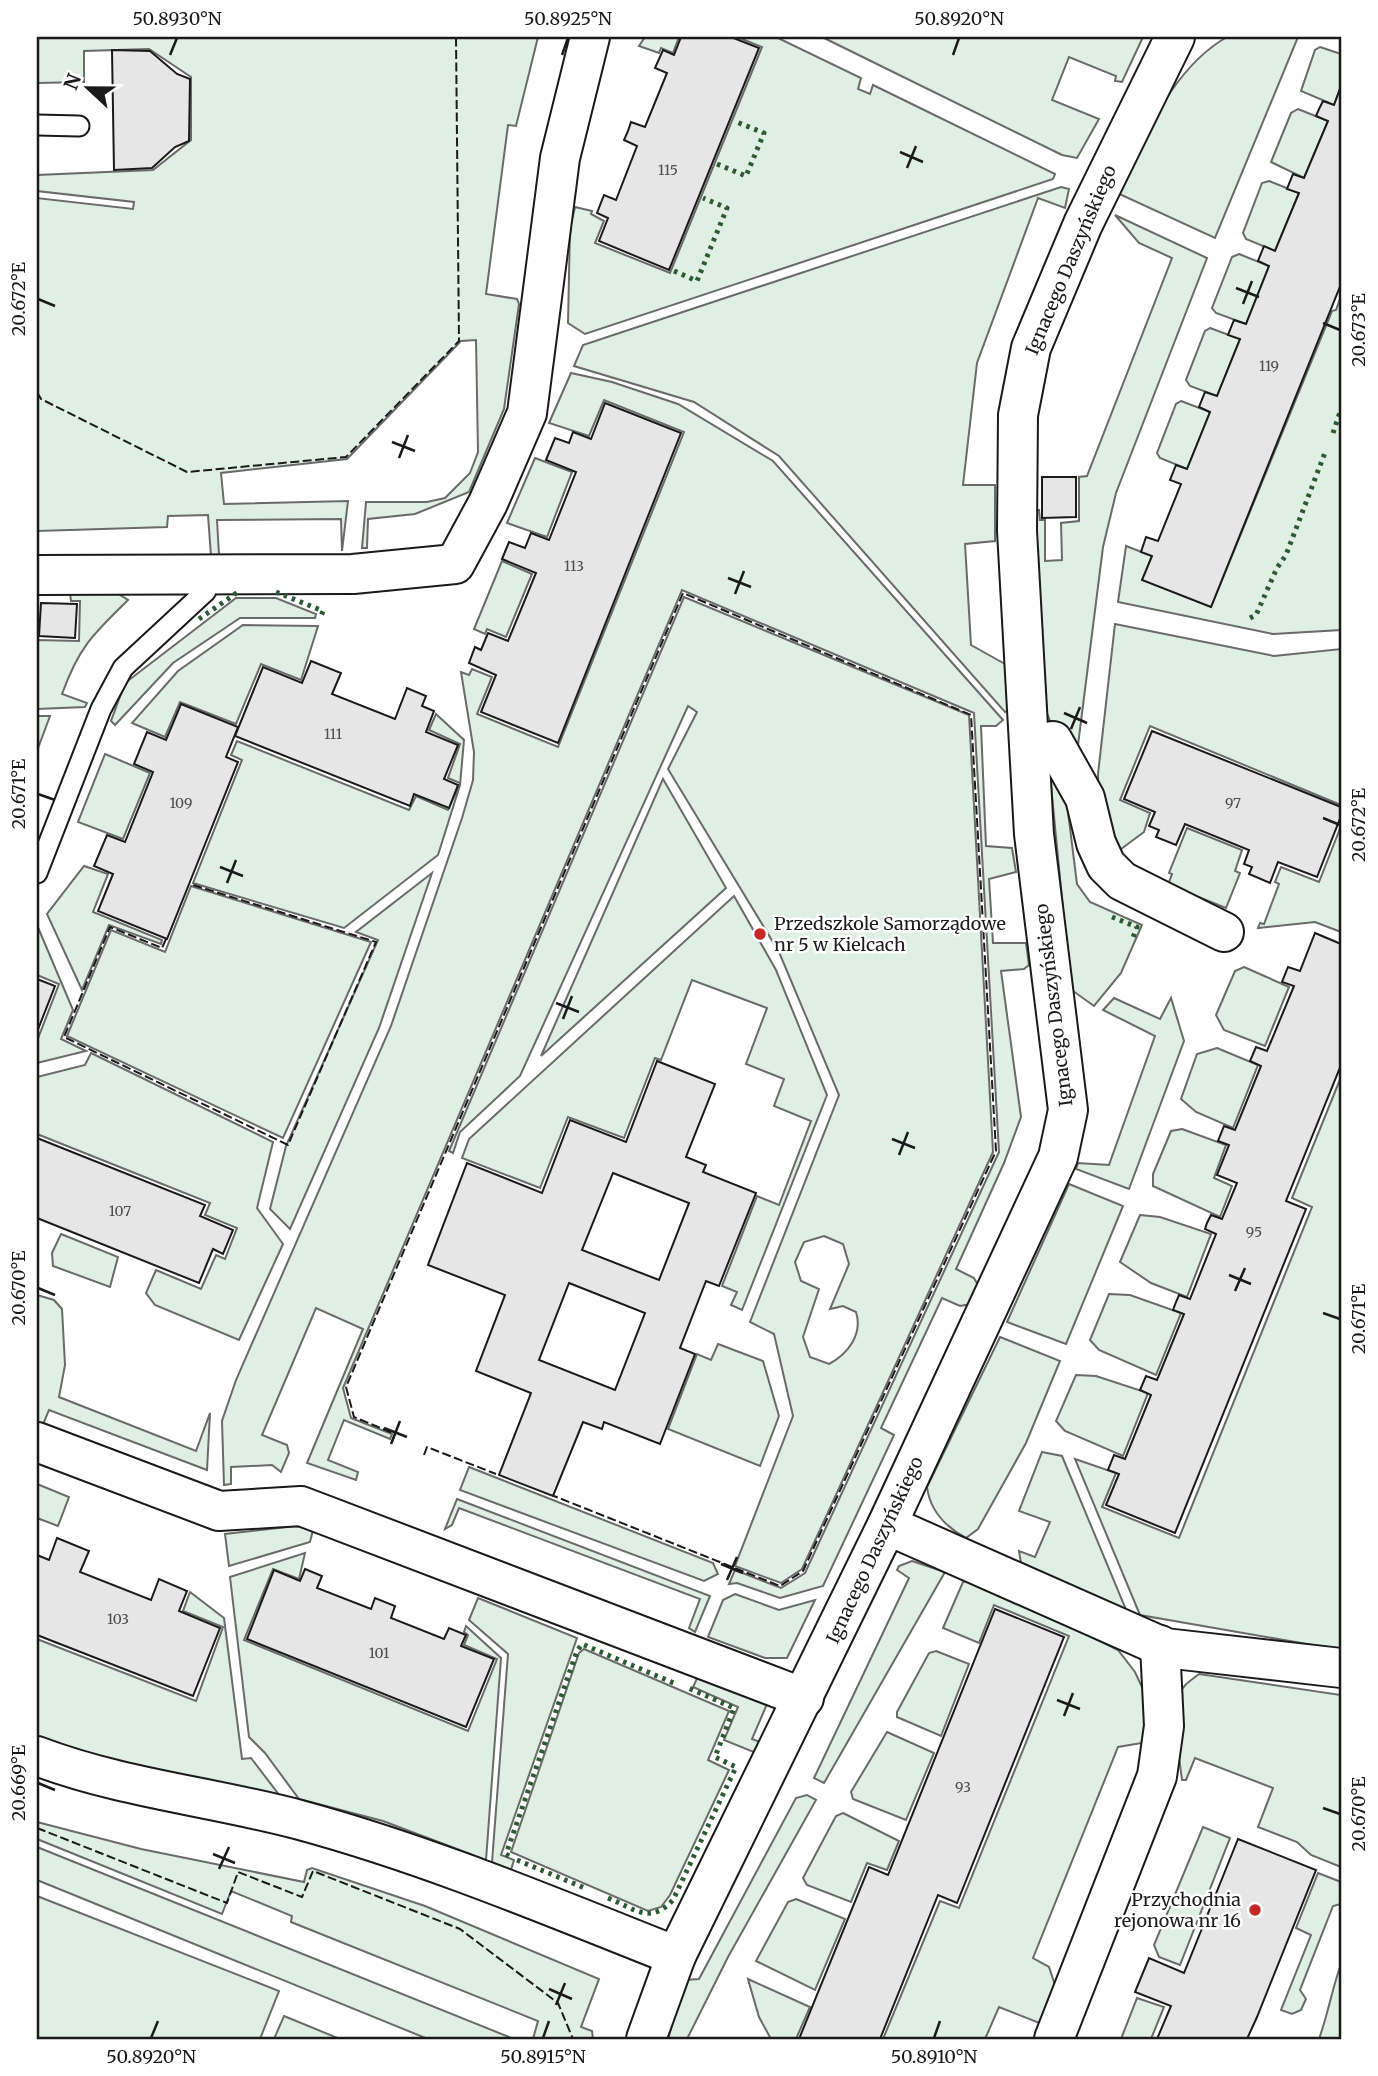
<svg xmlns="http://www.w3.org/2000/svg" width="1378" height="2076" font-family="Merriweather,serif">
<rect width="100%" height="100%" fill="#fff"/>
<g fill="#e0efe3" stroke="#6a6a6a" stroke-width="2" fill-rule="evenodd">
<polygon points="37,37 538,37 516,126 508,125 486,294 517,299 519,304 504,409 469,492 415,514 368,519 367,548 362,548 366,502 427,502 445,498 470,473 478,452 476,340 461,341 347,459 221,473 224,504 348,501 342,551 341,519 217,520 219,555 211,556 208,515 168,516 167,527 37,531 37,198 133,209 134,202 37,191 37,175 153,170 191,140 191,77 149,49 84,51 84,82 37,83"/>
<polygon points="645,37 679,37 673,53 661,48 659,53 639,46"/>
<polygon points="737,37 776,37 861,78 858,89 870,94 873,85 1055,174 1053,179 585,334 568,323 570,228 575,207 592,211 591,214 604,221 595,243 670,273 762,47"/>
<polygon points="822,37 1143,37 1122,82 1115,81 1116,76 1069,57 1052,100 1099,119 1077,158 1062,155"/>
<path d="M1227,37H1298L1215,238L1115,192C1144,139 1172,68 1227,37Z"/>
<polygon points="1320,47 1341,54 1341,86 1334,105 1301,91 1315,50"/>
<polygon points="1298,109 1328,121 1304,178 1271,162 1291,113"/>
<polygon points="1269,181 1299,193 1275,251 1246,239 1243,233 1262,183"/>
<polygon points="1061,187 1069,189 1065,208 1038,198 977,363 963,485 995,485 995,541 965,544 971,645 1005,664 1009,710 1005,712 779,456 694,402 574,366 583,345"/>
<polygon points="1115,215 1207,258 1116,493 1103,547 1077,753 1050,721 1047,713 1032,510 1039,510 1040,520 1045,520 1045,561 1062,560 1061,523 1079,521 1079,477 1087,476 1172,258 1139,243"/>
<polygon points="1239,254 1269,266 1246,324 1216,313 1212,308 1232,257"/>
<polygon points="1341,296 1341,630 1273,634 1118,602 1126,546 1152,556 1143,580 1211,607 1332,311 1336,310"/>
<polygon points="1210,328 1240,339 1217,396 1190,386 1186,380 1205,331"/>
<polygon points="571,373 612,382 678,404 773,461 1003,720 996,726 981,726 986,846 1012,848 1016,872 989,879 993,943 1026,943 1029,965 1024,969 1001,971 1021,1117 1004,1163 956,1269 974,1278 979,1287 971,1304 960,1306 942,1298 881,1428 894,1435 823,1586 780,1598 737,1583 729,1584 735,1570 781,1588 805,1573 999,1152 974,713 682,590 343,1388 351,1418 392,1434 390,1439 344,1420 328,1460 358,1472 356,1480 307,1463 363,1329 316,1308 262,1435 287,1445 289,1453 281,1472 272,1465 231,1467 231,1484 224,1485 222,1421 236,1380 391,1026 462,818 473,780 474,752 461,672 469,675 472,669 492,677 477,714 558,747 684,432 604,400 589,436 549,423"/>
<polygon points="1181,401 1210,412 1187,469 1160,458 1157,453 1176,404"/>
<polygon points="535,458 572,472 547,537 507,523"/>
<polygon points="502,561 532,574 506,637 487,629 485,634 474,629"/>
<path d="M109,588L128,600C93,634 79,647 62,694L87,703L85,707L37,709V640L79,641L80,601H71L70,592Z"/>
<path d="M684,597L969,715L993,1152L802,1569L781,1583L735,1566L793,1416L774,1334L750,1322L839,1095L779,952L668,769L697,712L688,706L520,1076L460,1132L453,1153L449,1151ZM824,1236L843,1244L849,1264L830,1309L843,1306L856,1312C863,1334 848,1354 829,1364L810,1357L803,1337L819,1289L801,1281L795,1262L804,1242Z"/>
<polygon points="236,598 276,598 316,614 315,618 240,618 173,663 115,725 111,721 125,683"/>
<polygon points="1115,624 1274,656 1341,649 1341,805 1150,726 1120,800 1150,813 1144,832 1113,855 1098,789 1098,774"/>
<polygon points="243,625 318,626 301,680 261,664 236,724 180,702 165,737 132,723 178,671"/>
<polygon points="436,714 464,740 460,785 438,855 344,928 193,883 242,760 231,755 237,741 409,810 416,796 448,810 460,783 448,778 460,744 429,730"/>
<polygon points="37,716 50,716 37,751"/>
<polygon points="105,754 150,773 123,839 78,822"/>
<polygon points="1049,765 1067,804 1077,884 1090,902 1142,925 1121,973 1094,1006 1073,991 1070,981"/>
<polygon points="663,779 726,888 541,1056"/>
<polygon points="1341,826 1341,932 1315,922 1258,928 1260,923 1264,924 1279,884 1275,882 1281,867 1319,882"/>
<polygon points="1187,828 1242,850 1235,871 1240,873 1226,908 1168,885 1172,874 1169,873"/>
<polygon points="84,866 108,874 93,912 162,940 161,944 109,925 82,990 47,914"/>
<polygon points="432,873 379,1028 290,1229 270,1209 286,1146 378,940 356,932"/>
<polygon points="191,886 371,942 283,1138 67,1036 111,930 165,952"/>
<polygon points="734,896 776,970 827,1095 742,1310 731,1305 737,1292 722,1286 757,1196 779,1205 811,1121 774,1106 784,1079 746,1064 767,1008 692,980 661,1060 655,1058 624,1138 568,1117 540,1188 462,1158 469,1139"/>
<polygon points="37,925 73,1010 61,1039 86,1051 37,1063 37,1041 59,984 37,975"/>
<polygon points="1244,967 1289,987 1265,1046 1224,1030 1216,1015 1235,971"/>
<polygon points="1114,998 1160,1019 1171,998 1184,1041 1129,1189 1076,1169 1078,1163 1109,1165 1155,1036 1103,1010"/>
<polygon points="1217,1048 1258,1065 1233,1128 1196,1112 1181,1099 1197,1054"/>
<polygon points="91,1053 273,1142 257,1208 283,1244 239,1340 155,1305 146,1293 156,1270 201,1289 216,1255 225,1259 237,1228 205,1215 210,1203 37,1134 37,1077 85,1065"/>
<polygon points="1341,1077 1341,1650 1140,1615 1075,1459 1116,1473 1102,1507 1179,1538 1312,1207 1292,1198"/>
<polygon points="1182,1129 1226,1145 1214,1178 1232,1186 1220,1217 1153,1186 1153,1174 1171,1131"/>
<polygon points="1069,1184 1123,1206 1066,1344 1007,1322"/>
<polygon points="1140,1215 1160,1217 1211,1234 1187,1297 1151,1283 1120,1262"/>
<polygon points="61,1234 118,1257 110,1287 53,1266 52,1253"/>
<polygon points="1109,1294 1130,1295 1181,1313 1156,1375 1099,1350 1090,1340"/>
<polygon points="37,1295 54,1300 62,1309 65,1365 59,1397 196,1451 210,1413 207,1470 49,1410 39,1434 37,1433"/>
<path d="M1000,1337L1060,1361L1026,1443L978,1529L966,1538C946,1527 930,1511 927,1487Z"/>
<polygon points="718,1344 763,1361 779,1416 760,1466 668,1429 697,1354 711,1360"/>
<polygon points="1076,1375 1096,1376 1148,1393 1123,1456 1065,1431 1056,1421"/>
<polygon points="1042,1452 1062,1456 1127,1612 1021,1563 1019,1551 1035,1557 1050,1522 1019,1511"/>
<polygon points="469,1467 713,1563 718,1574 704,1581 460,1490"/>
<polygon points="37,1484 69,1497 58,1526 37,1518"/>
<polygon points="457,1499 710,1596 695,1632 689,1628 700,1599 459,1508 452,1525 445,1529"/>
<polygon points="296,1526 313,1530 310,1542 229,1566 225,1534"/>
<polygon points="305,1553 299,1579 273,1569 244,1640 468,1731 497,1659 464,1645 468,1635 464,1632 466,1626 501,1658 486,1860 383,1821 299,1799 265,1753 249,1737 230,1577"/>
<polygon points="912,1561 945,1572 824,1783 814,1778 909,1578 897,1570 899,1566"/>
<polygon points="972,1578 1118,1650 1135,1672 1147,1698 1148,1742 1118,1747 1033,1958 1049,1967 1057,1991 1042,2024 999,2007 985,2039 883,2039 940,1901 959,1908 1069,1636 994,1605 979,1643 943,1628 963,1582"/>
<polygon points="190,1592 224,1618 242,1759 251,1758 280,1796 120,1763 37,1738 37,1639 196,1701 223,1627 183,1611"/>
<polygon points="735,1594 779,1610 815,1600 787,1658 765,1658 708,1637 723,1600"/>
<polygon points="478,1598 577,1638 501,1855 514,1860 511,1870 492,1862 508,1654 469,1620"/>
<polygon points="584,1649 729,1711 708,1760 729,1770 670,1895 661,1907 648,1911 511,1852 579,1653"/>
<polygon points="936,1651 969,1664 941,1736 897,1717 897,1712 929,1653"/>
<polygon points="699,1674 767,1704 752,1739 760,1742 756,1753 724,1740 738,1707 693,1687"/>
<path d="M1199,1674L1341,1695V1867L1311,1855L1297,1842L1258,1827L1273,1788L1195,1758L1186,1780H1182C1179,1756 1172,1718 1180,1694C1182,1685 1192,1680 1199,1674Z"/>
<polygon points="887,1732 934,1753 906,1820 853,1799 851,1792"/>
<polygon points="807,1795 816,1800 728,1957 687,2039 668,2039 685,1980 699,1979 796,1798"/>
<polygon points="843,1813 899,1841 887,1870 867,1863 851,1902 807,1885 803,1878 836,1816"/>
<polygon points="37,1822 141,1849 304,1882 307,1870 312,1868 425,1906 599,1979 581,2027 592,2031 593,2039 533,2039 538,2021 291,1922 292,1916 231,1891 222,1914 37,1839"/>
<polygon points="1203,1827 1230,1838 1180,1965 1159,1957 1154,1945"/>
<polygon points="37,1847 514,2039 428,2039 37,1880"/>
<polygon points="1318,1873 1341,1882 1341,1904 1333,1906 1300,1990 1306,1999 1301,2010 1292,2014 1281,2010 1311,1935 1296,1928"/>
<polygon points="37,1896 279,1991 260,2039 37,2039"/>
<polygon points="796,1899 845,1919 815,1990 756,1961 788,1902"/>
<path d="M1341,1964V2039H1319C1328,2014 1332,1989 1341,1964Z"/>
<polygon points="748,1979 810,2007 796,2039 771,2039 759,2017"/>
<polygon points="1137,1998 1164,2007 1151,2039 1121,2039"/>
<polygon points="284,2016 340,2039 274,2039"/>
</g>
<g fill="#e6e6e6" stroke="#1a1a1a" stroke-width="2" fill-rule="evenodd">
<polygon points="681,37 731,37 759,48 669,270 599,241 608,218 597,213 604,195 616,200 637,146 624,140 628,131 631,122 645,127 667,73 655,68 663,50 674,55"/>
<polygon points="112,50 150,51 177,74 190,79 189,141 175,147 152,168 114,170"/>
<polygon points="1341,86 1341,284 1211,607 1142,580 1152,556 1141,552 1146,537 1158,541 1181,484 1170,480 1176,465 1187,469 1210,412 1199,407 1205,392 1217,396 1240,339 1228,335 1234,320 1246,324 1269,266 1258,261 1264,246 1275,251 1299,193 1287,189 1293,174 1304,178 1328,121 1316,116 1319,109 1323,101 1334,105"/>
<polygon points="605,403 681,433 558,743 481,712 496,675 469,663 475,647 481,650 488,633 508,641 536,573 502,559 509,542 525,548 531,533 549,540 576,472 546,460 555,438 569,443 573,432 591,439"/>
<polygon points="1042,477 1076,477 1076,517 1042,518"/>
<polygon points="41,603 77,604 75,638 39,636"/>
<polygon points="311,661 341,673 332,694 395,719 407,688 426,696 422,706 434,711 426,732 458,745 444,779 458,785 449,808 414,794 410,806 235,736 263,667 302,683"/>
<polygon points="181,704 238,727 226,757 238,762 167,939 98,911 113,874 94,866 107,835 125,842 153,772 134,764 147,732 166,740"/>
<polygon points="1152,731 1341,807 1341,816 1317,877 1278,862 1270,883 1249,874 1252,867 1244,864 1249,850 1185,824 1176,845 1156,837 1159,830 1149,826 1155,812 1124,799"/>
<polygon points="1315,933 1341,944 1341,1065 1286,1201 1306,1209 1175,1533 1106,1505 1119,1474 1108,1470 1114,1455 1125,1459 1151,1395 1140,1390 1146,1376 1157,1380 1184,1314 1173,1310 1176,1302 1179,1295 1190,1299 1216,1234 1205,1229 1207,1223 1211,1215 1222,1219 1237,1183 1217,1175 1229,1145 1218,1141 1224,1126 1235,1130 1261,1066 1250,1061 1256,1047 1267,1051 1294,986 1282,982 1288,967 1300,971"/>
<polygon points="37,979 55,986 37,1032"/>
<path d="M657,1061L715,1084L686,1157L706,1165L703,1172L756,1193L719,1286L706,1281L680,1348L695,1354L660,1444L604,1422L602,1429L583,1422L553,1496L499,1475L531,1393L476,1371L505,1295L428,1265L467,1163L542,1193L570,1120L626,1142ZM613,1173L689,1203L659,1280L582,1250ZM569,1283L645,1313L615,1390L539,1360Z"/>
<polygon points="37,1138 205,1205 200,1216 233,1230 223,1254 213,1249 199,1283 37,1218"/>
<polygon points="57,1538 89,1551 80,1572 151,1600 159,1579 187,1591 179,1611 220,1628 193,1696 37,1635 37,1555 49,1560"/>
<polygon points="305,1569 322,1576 317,1588 371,1609 375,1598 395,1606 391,1618 444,1639 449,1628 466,1635 461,1646 494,1659 466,1727 247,1639 274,1570 300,1581"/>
<polygon points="995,1609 1064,1637 957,1903 938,1895 880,2039 799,2039 869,1867 888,1875"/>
<polygon points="1238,1839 1316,1870 1257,2017 1247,2039 1157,2039 1171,2006 1135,1992 1149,1958 1184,1973"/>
</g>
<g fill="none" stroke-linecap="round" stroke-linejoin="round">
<defs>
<g id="service">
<polyline points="37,125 79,126"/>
<polyline points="37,873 101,709 123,668 206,591 208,574"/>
</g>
<g id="minor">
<polyline points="37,575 353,574 455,564 488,503 527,413 560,158 590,37"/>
<polyline points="1030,745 1053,741 1085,798 1096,843 1106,865 1122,881 1224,932"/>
<polyline points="37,1442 219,1511 301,1506 804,1698"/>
<polyline points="887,1525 1165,1648 1341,1668"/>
<path d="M37,1756C121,1788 214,1797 300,1820C429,1855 552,1907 676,1956"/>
<polyline points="646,2039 676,1956 887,1525 1058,1157 1068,1110 1034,834 1017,531 1018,415 1031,348 1083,224 1175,37"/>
<polyline points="1054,2039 1157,1776 1164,1726 1160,1645"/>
</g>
</defs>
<use href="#service" stroke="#1a1a1a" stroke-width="23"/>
<use href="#minor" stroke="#1a1a1a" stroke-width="42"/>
<use href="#service" stroke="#fff" stroke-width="19"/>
<use href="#minor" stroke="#fff" stroke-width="38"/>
<g stroke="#2b5a34" stroke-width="5" stroke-dasharray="3.5 5" stroke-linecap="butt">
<polyline points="717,164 746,176 764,133 734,121"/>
<polyline points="674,271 697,281 727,208 703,198"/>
<polyline points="1333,433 1341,409"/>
<polyline points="276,592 323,611 321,616"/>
<polyline points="1250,618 1256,615 1277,568 1286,555 1326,450"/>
<polyline points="199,619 238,592"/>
<polyline points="1112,917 1137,927 1132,940"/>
<polyline points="509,1856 506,1854 577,1651 582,1644 676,1684"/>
<polyline points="517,1860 587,1889"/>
<path d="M608,1898C636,1909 649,1925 673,1900L736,1767L715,1757L734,1708L686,1687"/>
</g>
<g stroke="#1a1a1a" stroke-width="2" stroke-dasharray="9 3.5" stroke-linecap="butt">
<polyline points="37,392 41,399 187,472 346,457 459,341 456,37"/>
<polyline points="166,939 162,948 110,927 64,1037 288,1145 376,942 190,884"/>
<polyline points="392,1442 395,1434 354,1417 346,1387 683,593 971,715 996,1151 803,1571 780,1586 554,1496"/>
<polyline points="424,1455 427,1447 496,1474"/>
<polyline points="37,1828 227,1903 238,1872 302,1897 313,1871 460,1929 558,2003 573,2039"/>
</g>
</g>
<path fill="none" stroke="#1a1a1a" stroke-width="2.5" d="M170,55L177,38M562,55L568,38M953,55L959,38M900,152L923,162M907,168L916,146M1236,288L1259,297M38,299L55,306M1243,304L1252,281M1323,323L1340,330M392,442L415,451M399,458L408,435M728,578L751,587M735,594L744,571M1064,713L1087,723M1071,729L1080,707M38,794L55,800M1323,818L1340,825M220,867L243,876M227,883L236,860M556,1003L579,1012M563,1019L572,996M892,1139L915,1148M899,1155L908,1132M1229,1275L1251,1284M38,1288L55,1295M1235,1291L1245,1268M1323,1313L1340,1319M384,1428L407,1437M391,1444L400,1421M721,1564L743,1573M727,1580L737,1557M1057,1700L1080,1709M1064,1716L1073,1693M38,1783L55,1790M1323,1808L1340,1814M213,1854L235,1863M219,1869L229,1847M549,1989L572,1999M556,2005L565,1983M151,2038L158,2021M543,2038L549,2021M934,2038L940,2021"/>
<g fill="#c62828" stroke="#fff" stroke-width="2.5">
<circle cx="760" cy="934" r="7"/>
<circle cx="1255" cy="1910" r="7"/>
</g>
<g text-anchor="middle" stroke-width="5" stroke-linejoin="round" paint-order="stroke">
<g font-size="14" fill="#4d4d4d">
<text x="668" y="175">115</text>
<text x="1269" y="371">119</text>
<text x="574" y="571">113</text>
<text x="333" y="739">111</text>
<text x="181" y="808">109</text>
<text x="1233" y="808">97</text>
<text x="120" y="1216">107</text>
<text x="1254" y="1237">95</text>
<text x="118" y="1624">103</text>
<text x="379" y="1658">101</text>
<text x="963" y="1792">93</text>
</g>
<g font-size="18" fill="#1a1a1a" stroke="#fff">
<text transform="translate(1071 260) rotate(-67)" y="6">Ignacego Daszyńskiego</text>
<text transform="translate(1054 1005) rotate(-97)" y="6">Ignacego Daszyńskiego</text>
<text transform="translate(875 1550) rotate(-65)" y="6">Ignacego Daszyńskiego</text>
</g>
<g font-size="18" fill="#1a1a1a" stroke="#fff" text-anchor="start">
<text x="774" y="930">Przedszkole Samorządowe<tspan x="774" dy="21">nr 5 w Kielcach</tspan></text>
<text x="1241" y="1906" text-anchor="end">Przychodnia<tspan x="1241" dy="21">rejonowa nr 16</tspan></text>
</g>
</g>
<rect width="1378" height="2076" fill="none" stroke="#ffffff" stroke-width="77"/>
<g transform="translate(88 88) rotate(292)" stroke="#ffffff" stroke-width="5" paint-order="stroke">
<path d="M0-5L12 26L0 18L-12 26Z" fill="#1a1a1a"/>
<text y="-10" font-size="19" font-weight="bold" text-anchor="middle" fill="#1a1a1a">N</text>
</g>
<rect x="38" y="38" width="1302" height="2000" fill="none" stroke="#1a1a1a" stroke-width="2.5"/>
<g font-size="18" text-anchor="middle" fill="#1a1a1a">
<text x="177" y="25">50.8930°N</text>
<text x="568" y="25">50.8925°N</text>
<text x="959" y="25">50.8920°N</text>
<text transform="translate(19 299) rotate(-90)" y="6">20.672°E</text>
<text transform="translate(1359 330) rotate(-90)" y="6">20.673°E</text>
<text transform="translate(19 794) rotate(-90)" y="6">20.671°E</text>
<text transform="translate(1359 825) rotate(-90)" y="6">20.672°E</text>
<text transform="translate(19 1288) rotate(-90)" y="6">20.670°E</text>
<text transform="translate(1359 1319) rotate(-90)" y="6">20.671°E</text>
<text transform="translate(19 1783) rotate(-90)" y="6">20.669°E</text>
<text transform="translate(1359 1814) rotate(-90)" y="6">20.670°E</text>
<text x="151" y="2063">50.8920°N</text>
<text x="543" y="2063">50.8915°N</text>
<text x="934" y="2063">50.8910°N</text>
</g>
</svg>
